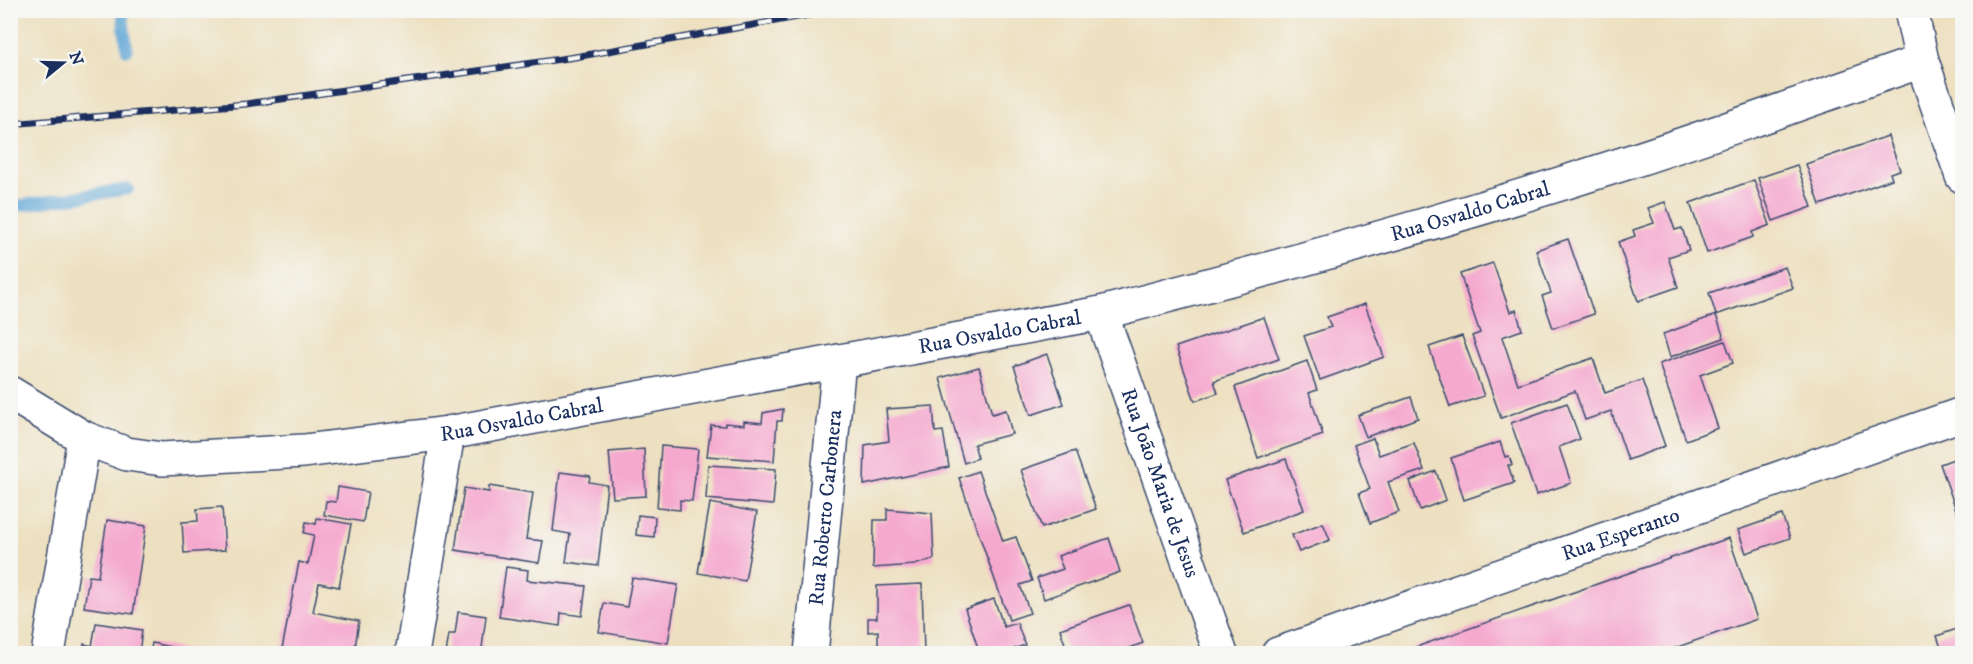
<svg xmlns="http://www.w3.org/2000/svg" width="1973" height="664" font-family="'IM FELL DW Pica',serif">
<rect width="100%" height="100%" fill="#f6f6f2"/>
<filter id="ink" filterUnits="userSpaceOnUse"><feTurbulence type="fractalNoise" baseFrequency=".0167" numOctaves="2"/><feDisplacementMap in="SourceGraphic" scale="12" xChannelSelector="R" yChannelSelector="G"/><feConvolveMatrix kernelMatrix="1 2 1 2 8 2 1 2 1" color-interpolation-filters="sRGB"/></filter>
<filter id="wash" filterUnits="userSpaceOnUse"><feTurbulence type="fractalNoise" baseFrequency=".008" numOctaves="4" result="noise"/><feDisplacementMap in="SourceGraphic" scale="24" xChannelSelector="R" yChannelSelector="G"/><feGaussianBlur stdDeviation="1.35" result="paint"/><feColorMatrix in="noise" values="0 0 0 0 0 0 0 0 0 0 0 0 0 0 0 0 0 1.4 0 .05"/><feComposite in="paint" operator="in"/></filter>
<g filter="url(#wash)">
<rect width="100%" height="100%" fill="#ede0c0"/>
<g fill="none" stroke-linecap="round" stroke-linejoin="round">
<g stroke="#60a6d6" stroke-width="12">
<polyline points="122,10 127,50"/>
<polyline points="10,207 128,189"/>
</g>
</g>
<g id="blocks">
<g fill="#f5a9cf">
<polygon points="1888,136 1900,170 1890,173 1892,179 1820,205 1806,164"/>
<polygon points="1797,165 1812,207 1773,221 1758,178"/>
<polygon points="1754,180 1770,225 1752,232 1753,237 1707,253 1690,203"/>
<polygon points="1665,202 1675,230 1682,228 1689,250 1668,257 1678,287 1638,301 1618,242 1635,236 1633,230 1654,223 1648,208"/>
<polygon points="1568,239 1594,314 1553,328 1542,296 1551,293 1536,250"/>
<polygon points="1493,263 1510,312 1516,310 1522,330 1502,337 1518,384 1593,358 1605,393 1642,380 1665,446 1628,460 1611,411 1585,420 1575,391 1501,418 1472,336 1480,333 1460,274"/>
<polygon points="1785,267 1793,288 1716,315 1709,293"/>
<polygon points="1365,304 1384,357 1320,380 1304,336 1331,327 1327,317"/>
<polygon points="1716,315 1724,338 1670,357 1663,334"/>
<polygon points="1264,317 1279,359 1214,381 1218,393 1195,401 1176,347"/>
<polygon points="1462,336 1484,396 1450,407 1429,347"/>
<polygon points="1725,341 1733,363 1700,375 1718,428 1686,440 1659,364"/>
<polygon points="1047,354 1064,404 1031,415 1014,366"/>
<polygon points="1307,361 1317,390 1309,393 1323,435 1258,458 1235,387"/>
<polygon points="979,367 992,414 1006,410 1012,434 974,444 978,458 964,463 940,378"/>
<polygon points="1411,397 1418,418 1366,437 1358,415"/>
<polygon points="1567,403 1580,439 1559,447 1571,483 1536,495 1511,423"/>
<polygon points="933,406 935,432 943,431 949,467 864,485 865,445 889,441 886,409"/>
<polygon points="783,409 782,421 777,421 774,461 707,456 711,425 725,426 725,423 744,425 744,421 762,423 763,413"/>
<polygon points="1373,438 1379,455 1414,443 1424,470 1388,482 1399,512 1370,523 1359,493 1370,489 1354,445"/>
<polygon points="1500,442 1505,457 1509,456 1512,465 1508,465 1514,483 1464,500 1451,458"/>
<polygon points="661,446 698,449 692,501 680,500 680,510 657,508"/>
<polygon points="644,449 646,496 613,498 609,452"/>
<polygon points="1075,451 1096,509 1042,528 1021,470"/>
<polygon points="1962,456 1962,527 1940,464"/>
<polygon points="1286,459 1304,510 1244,532 1225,480"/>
<polygon points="708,465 776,469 773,505 706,499"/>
<polygon points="978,471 1003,541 1016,537 1032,581 1020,585 1030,613 1009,620 959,478"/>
<polygon points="1436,471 1446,500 1420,510 1410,481"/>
<polygon points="560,472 590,476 589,482 607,485 598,566 566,562 570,534 553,531"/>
<polygon points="489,486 533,493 526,539 543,541 539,563 455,550 464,488 489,492"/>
<polygon points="338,487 368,492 363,522 324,515 326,501 336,502"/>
<polygon points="710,503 757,512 745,581 698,573"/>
<polygon points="222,507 225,550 184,553 182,522 198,521 197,509"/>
<polygon points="887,509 932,513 934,559 914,565 873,568 874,520 887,520"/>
<polygon points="638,515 655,517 654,537 636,535"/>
<polygon points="1782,515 1790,538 1746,553 1738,530"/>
<polygon points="317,518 351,524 339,587 319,583 313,612 359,621 354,654 306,654 282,649 299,562 308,564 314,535 304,533 306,522 316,524"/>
<polygon points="107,520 146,526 133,614 84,607 89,576 98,577"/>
<polygon points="1323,523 1330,540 1299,552 1292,535"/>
<polygon points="1109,538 1120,572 1044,599 1037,578 1063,569 1058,556"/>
<polygon points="1729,538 1757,619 1658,654 1396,654"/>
<polygon points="506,567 528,570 527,580 586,586 582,616 561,613 560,626 499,617"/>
<polygon points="632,578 678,585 668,643 599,632 604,603 627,607"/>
<polygon points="922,584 924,654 878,654 878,631 868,632 868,618 877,618 877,586"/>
<polygon points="994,599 1004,627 1017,623 1025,645 1014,649 1015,654 980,654 965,609"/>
<polygon points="1129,605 1143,643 1113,654 1058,654 1067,650 1060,629"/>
<polygon points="458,612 486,616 482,648 495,650 495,654 446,654 449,634 455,634"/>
<polygon points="96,623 142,630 139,654 83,654 84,644 92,646"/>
<polygon points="1962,627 1962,654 1943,654 1937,636"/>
<polygon points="152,643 189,651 189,654 150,654"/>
<polygon points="681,650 696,652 696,654 680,654"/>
</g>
</g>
</g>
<g filter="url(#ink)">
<use href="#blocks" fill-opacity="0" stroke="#3a4a6d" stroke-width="1.5"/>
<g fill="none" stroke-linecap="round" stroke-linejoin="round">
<defs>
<g id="street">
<polyline points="1922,61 1962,176"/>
<path id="s1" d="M1101,313L1221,654"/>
<path id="s2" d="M10,393L84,438L127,454L162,459L304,451L448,433L1101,313C1277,268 1453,219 1626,163C1725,131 1823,95 1922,61L1911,10"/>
<polyline points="48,654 84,438"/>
<polyline points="412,654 448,433"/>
<path id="s3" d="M811,654L839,361"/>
<path id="s4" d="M1278,654L1962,414"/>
</g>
</defs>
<use href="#street" stroke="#3a4a6d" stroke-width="36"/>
<use href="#street" stroke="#fff" stroke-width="33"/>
<defs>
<polyline id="rail" points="10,124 246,104 575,57 836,10"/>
</defs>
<use href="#rail" stroke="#1b2f5e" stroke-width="7"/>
<use href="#rail" stroke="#f6f6f2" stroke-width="4.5" stroke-dasharray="14" stroke-linecap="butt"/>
</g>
</g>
<g text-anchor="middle" stroke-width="6" stroke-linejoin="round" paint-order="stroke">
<g font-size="21" fill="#1b2f5e" stroke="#f6f6f2">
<text dy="7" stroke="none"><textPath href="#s2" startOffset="1502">Rua Osvaldo Cabral</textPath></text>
<text dy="7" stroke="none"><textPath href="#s2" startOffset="1016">Rua Osvaldo Cabral</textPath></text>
<text dy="7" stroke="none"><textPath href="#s2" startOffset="530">Rua Osvaldo Cabral</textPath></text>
<text dy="7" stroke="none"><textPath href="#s1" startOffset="180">Rua João Maria de Jesus</textPath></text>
<text dy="7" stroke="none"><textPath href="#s3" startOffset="147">Rua Roberto Carbonera</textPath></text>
<text dy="7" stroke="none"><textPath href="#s4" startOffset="363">Rua Esperanto</textPath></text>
</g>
</g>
<rect width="1973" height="664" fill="none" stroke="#f6f6f2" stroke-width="36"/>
<g transform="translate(63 63) rotate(71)" stroke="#f6f6f2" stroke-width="4.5" paint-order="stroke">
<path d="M0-4.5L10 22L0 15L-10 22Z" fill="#1b2f5e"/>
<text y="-9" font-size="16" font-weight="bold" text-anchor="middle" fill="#1b2f5e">N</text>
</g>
</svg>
